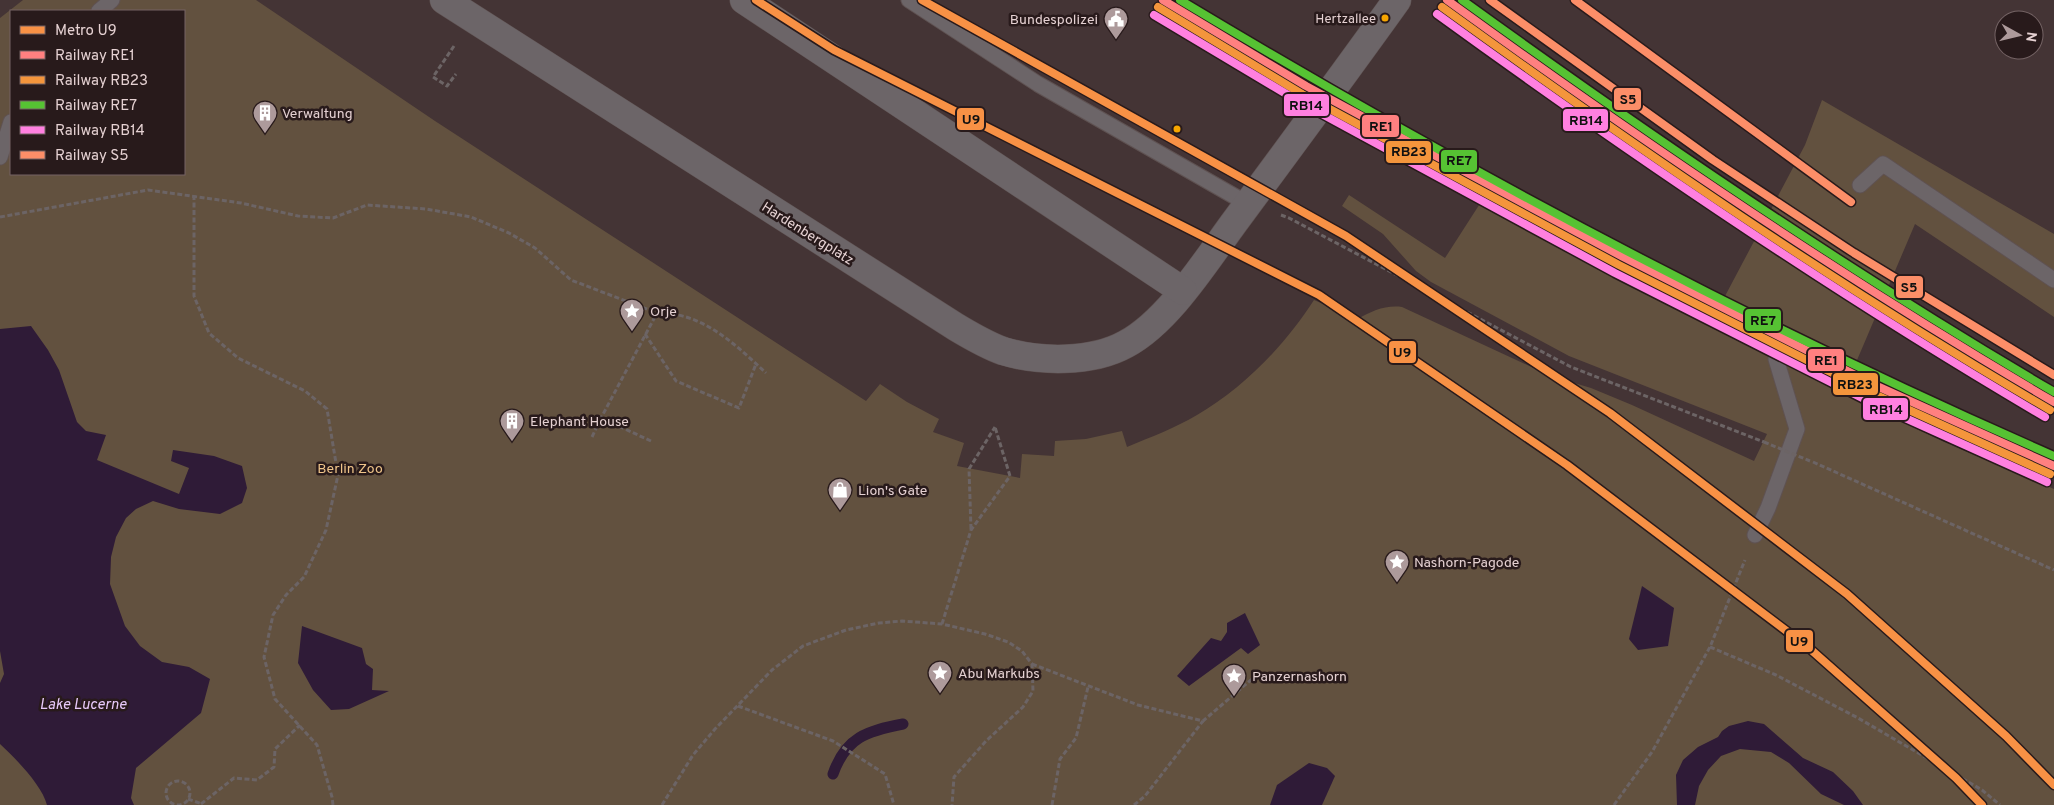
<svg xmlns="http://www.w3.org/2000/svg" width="2054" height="805" font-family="Overpass,sans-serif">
<rect width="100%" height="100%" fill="#443435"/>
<path fill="#62513f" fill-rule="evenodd" d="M23,0H256L435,121L866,401L880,384L907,402L939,419L933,432L964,443L957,466L1020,478L1022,454L1054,456L1055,441L1086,439L1122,431L1127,447C1151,437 1175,428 1197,415C1244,388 1285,345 1314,300L1358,319C1372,311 1385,305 1402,307L1551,376L1591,388L1632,405L1754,461L1767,434L1569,356L1431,282L1416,271L1383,234L1342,206L1349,195L1445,258L1481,202L1690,308L1757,348L1773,324L1724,298L1805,145L1822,100L2054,234V317L1915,224L1843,393L1942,441L2054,489V805H0V18ZM11,11H184V174H11Z"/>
<g fill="#2f1b37">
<path d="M31,326L48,350L59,370L77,422L86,431L106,435L97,460L179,494L189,468L171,461L173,450L214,456L242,466L247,488L242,503L220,514L179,509L153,501L136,509L126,518L116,537L111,557L110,584L125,626L140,646L162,662L189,667L210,679L201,713L136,768L131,798L134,805H47C42,785 15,758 0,744V683L4,674L0,651V329Z"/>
<polygon points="1642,586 1674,608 1668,646 1638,650 1629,639"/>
<polygon points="1245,613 1260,645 1248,654 1241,648 1189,686 1177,676 1211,638 1221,641 1227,632 1227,623"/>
<polygon points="302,626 362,648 366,664 373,669 372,690 389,691 349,709 331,710 313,690 298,663"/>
<polygon points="1748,721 1764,724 1803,758 1833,772 1853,791 1863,805 1844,805 1821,794 1789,763 1771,752 1740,749 1721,756 1708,770 1699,786 1695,805 1677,805 1676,775 1683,760 1698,747 1718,737 1722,731 1729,726"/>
<polygon points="1309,763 1327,768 1335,776 1322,805 1270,805 1277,785"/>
</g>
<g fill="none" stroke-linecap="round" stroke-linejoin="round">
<path stroke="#2f1b37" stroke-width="11" d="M833,774C846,737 867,731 903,724"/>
<defs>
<g id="lane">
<polyline points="909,0 1038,84 1248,204"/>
<polyline points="99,11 112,0"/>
<polyline points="0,157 11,122"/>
<polyline points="1860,185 1883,164 2054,280"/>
<polyline points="1755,535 1768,508 1797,429 1776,359"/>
</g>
<g id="street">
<path d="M444,0L956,327C971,336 986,345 1003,351C1039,362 1092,363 1126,344C1169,321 1207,259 1236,220C1290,147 1344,74 1397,0"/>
<polyline points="744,0 1183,291"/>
</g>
</defs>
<use href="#lane" stroke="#5f5252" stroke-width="17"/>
<use href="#street" stroke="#5f5252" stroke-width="29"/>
<g stroke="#6c6465" stroke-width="3" stroke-dasharray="5 2.5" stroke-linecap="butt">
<polyline points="454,46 433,77 447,86 456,74"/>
<polyline points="194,195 194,296 209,333 238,358 305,391 327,409 338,475 326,530 304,577 286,595 273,615 264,657 275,699 317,745 332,797 333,805"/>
<polyline points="1281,215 1289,218 1571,367 1764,442"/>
<path d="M0,217L148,190L241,203L298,216L333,218L367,205L426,209L471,217L509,233L535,248L571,280L657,313C702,312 735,344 766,373"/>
<polyline points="645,334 676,381 739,408 756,364"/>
<polyline points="592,437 601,418"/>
<polyline points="651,441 601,418 657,313"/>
<polyline points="1813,462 2054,570"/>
<polyline points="971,529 969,469 995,427"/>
<polyline points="942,624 971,530 1010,476 995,427"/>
<polyline points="1710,647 1776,675 1858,718 1982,790 2000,805"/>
<polyline points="1032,664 1138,705 1203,721 1259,673"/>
<polyline points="738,706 833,741 885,774 894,805"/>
<circle cx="178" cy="793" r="12"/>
<polyline points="188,799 202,804"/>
<polyline points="201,804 234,778 257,780 274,767 275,749 300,725"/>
<polyline points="662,805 693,755 715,729 772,670 803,646 846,630 879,623 902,621 942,624 985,634 1008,642 1022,651 1032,664 1033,691 1023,707 986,741 954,777 952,805"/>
<polyline points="1052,805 1060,759 1076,738 1088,687"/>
<polyline points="1134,805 1145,796 1203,721"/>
<polyline points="1614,805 1652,752 1710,647 1745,560"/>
</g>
<use href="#lane" stroke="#6c6568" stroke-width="15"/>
<use href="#street" stroke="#6c6568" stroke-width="28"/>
<polyline stroke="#6c6465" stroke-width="3" stroke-dasharray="5 2.5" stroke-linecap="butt" points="1764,442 1810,461"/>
<defs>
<g id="rail-1">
<polyline points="1163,0 1306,86 1623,257 1879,387 2054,466"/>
<path d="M1447,0C1644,143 1844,279 2054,402"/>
</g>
<g id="rail-2">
<polyline points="1158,7 1302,94 1619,265 1876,395 2050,474"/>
<path d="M1442,7C1639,150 1839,287 2050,410"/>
</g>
<g id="rail-3">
<path d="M1180,0C1461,169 1754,325 2054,456"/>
<path d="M1462,0C1654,139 1849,272 2054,392"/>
</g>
<g id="rail-4">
<path d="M1437,14C1634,157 1835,294 2045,417"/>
<polyline points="1154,15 1298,101 1615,273 1872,403 2047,482"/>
</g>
<g id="rail-5">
<polyline points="1490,0 1713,160 1854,253 2054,375"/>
<polyline points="1575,0 1851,202"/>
</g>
</defs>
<use href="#rail-1" stroke="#281a1b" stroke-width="11"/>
<use href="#rail-2" stroke="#281a1b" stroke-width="11"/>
<use href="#rail-3" stroke="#281a1b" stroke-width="11"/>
<use href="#rail-4" stroke="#281a1b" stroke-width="11"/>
<use href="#rail-5" stroke="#281a1b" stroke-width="11"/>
<use href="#rail-1" stroke="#ff8080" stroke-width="8"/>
<use href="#rail-2" stroke="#f4953c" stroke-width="8"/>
<use href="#rail-3" stroke="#56c233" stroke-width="8"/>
<use href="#rail-4" stroke="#ff80e0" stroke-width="8"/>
<use href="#rail-5" stroke="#fc8e68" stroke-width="8"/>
<defs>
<g id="metro-1">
<polyline points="756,0 834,50 1319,295 1567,465 1809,648 1956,778 1982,805"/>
<polyline points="922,0 1346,236 1610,413 1847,594 2006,736 2054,785"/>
</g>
</defs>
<use href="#metro-1" stroke="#281a1b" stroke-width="11"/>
<use href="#metro-1" stroke="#f89145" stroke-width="8"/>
</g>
<defs>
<symbol id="civic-pin" viewBox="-11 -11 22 30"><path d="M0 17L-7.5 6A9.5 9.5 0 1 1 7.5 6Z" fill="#ad9a9b" stroke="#281a1b"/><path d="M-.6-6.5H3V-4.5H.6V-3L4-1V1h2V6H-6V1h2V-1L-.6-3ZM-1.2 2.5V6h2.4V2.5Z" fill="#fff"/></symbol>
<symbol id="building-pin" viewBox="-11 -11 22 30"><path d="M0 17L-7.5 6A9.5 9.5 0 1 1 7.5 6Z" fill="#ad9a9b" stroke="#281a1b"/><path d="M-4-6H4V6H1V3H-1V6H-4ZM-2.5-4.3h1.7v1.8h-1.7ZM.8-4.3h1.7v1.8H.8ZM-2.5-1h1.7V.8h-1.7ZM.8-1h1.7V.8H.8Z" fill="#fff"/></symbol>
<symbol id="sight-pin" viewBox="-11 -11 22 30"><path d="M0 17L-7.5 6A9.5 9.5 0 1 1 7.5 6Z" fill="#ad9a9b" stroke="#281a1b"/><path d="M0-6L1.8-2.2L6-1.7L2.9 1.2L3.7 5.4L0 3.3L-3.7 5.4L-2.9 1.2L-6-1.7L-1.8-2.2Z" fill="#fff"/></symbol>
<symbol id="shop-pin" viewBox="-11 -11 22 30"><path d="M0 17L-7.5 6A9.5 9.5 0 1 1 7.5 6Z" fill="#ad9a9b" stroke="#281a1b"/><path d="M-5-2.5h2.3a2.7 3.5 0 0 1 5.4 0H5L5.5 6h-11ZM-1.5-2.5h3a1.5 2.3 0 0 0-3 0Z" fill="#fff"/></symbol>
</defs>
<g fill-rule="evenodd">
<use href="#civic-pin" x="1102" y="5" width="28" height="38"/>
<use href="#building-pin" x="251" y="99" width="28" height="38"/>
<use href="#sight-pin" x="618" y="297" width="28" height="38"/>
<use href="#building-pin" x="498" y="407" width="28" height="38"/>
<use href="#shop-pin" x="826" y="476" width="28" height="38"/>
<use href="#sight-pin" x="1383" y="548" width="28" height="38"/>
<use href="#sight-pin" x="926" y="659" width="28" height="38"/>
<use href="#sight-pin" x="1220" y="662" width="28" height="38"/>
</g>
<g fill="#f7a600" stroke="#281a1b" stroke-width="2">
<circle cx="1385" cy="18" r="4.5"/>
<circle cx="1177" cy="129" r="4.5"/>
</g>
<g text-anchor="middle" stroke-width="5" stroke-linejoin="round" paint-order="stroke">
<g font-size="13" fill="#e5d1d2" stroke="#281a1b" text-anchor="end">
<text x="1376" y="23">Hertzallee</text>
</g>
<g font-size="14" fill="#e5d1d2" stroke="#281a1b" text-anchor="start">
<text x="1098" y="24" text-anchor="end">Bundespolizei</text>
<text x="282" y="118">Verwaltung</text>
<text x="650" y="316">Orje</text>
<text x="530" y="426">Elephant House</text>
<text x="858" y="495">Lion's Gate</text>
<text x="1414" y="567">Nashorn-Pagode</text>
<text x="958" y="678">Abu Markubs</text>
<text x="1252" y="681">Panzernashorn</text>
</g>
<g font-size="14" fill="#e5d1d2" stroke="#281a1b">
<text transform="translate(808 233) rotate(32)" y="5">Hardenbergplatz</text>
</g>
<g font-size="14" fill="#efc489" stroke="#281a1b">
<text x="350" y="473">Berlin Zoo</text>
</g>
<g font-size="15" font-style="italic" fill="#e8cafa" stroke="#281a1b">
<text x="83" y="709">Lake Lucerne</text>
</g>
</g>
<g stroke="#281a1b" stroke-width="2">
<rect x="1613" y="87" width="29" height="24" rx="5" fill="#fc8e68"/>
<rect x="1283" y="93" width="47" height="24" rx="5" fill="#ff80e0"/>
<rect x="956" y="107" width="29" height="24" rx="5" fill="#f89145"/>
<rect x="1562" y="108" width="47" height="24" rx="5" fill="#ff80e0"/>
<rect x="1361" y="114" width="39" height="24" rx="5" fill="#ff8080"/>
<rect x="1385" y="140" width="47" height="24" rx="5" fill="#f4953c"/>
<rect x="1440" y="149" width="38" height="24" rx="5" fill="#56c233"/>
<rect x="1895" y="275" width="29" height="24" rx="5" fill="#fc8e68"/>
<rect x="1744" y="308" width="38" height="24" rx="5" fill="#56c233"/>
<rect x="1388" y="340" width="29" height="24" rx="5" fill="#f89145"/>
<rect x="1807" y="348" width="38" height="24" rx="5" fill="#ff8080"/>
<rect x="1832" y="372" width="47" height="24" rx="5" fill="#f4953c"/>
<rect x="1862" y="397" width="47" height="24" rx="5" fill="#ff80e0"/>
<rect x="1785" y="629" width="29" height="24" rx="5" fill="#f89145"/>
</g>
<g font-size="14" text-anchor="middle" font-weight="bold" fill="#111">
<text x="1628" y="104">S5</text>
<text x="1306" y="110">RB14</text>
<text x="971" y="124">U9</text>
<text x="1586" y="125">RB14</text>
<text x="1381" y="131">RE1</text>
<text x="1409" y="156">RB23</text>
<text x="1459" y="165">RE7</text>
<text x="1909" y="292">S5</text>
<text x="1763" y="325">RE7</text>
<text x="1402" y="357">U9</text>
<text x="1826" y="365">RE1</text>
<text x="1855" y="389">RB23</text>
<text x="1886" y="414">RB14</text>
<text x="1799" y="646">U9</text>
</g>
<rect x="10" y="10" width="175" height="165" fill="#281a1b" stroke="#746364"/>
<rect x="20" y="26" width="25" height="8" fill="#f89145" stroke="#746364"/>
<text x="55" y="35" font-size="15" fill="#e5d1d2">Metro U9</text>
<rect x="20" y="51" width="25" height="8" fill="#ff8080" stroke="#746364"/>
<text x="55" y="60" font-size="15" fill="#e5d1d2">Railway RE1</text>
<rect x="20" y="76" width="25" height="8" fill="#f4953c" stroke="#746364"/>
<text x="55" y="85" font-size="15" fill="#e5d1d2">Railway RB23</text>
<rect x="20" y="101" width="25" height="8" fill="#56c233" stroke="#746364"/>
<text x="55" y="110" font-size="15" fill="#e5d1d2">Railway RE7</text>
<rect x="20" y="126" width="25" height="8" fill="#ff80e0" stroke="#746364"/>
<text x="55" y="135" font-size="15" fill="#e5d1d2">Railway RB14</text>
<rect x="20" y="151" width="25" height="8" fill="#fc8e68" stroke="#746364"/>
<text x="55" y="160" font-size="15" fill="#e5d1d2">Railway S5</text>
<g transform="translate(2019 35) rotate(98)"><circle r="24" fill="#281a1b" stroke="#746364"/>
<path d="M0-4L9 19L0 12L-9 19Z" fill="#ad9a9b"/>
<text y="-8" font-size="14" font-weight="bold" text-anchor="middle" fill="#e5d1d2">N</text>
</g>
</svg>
